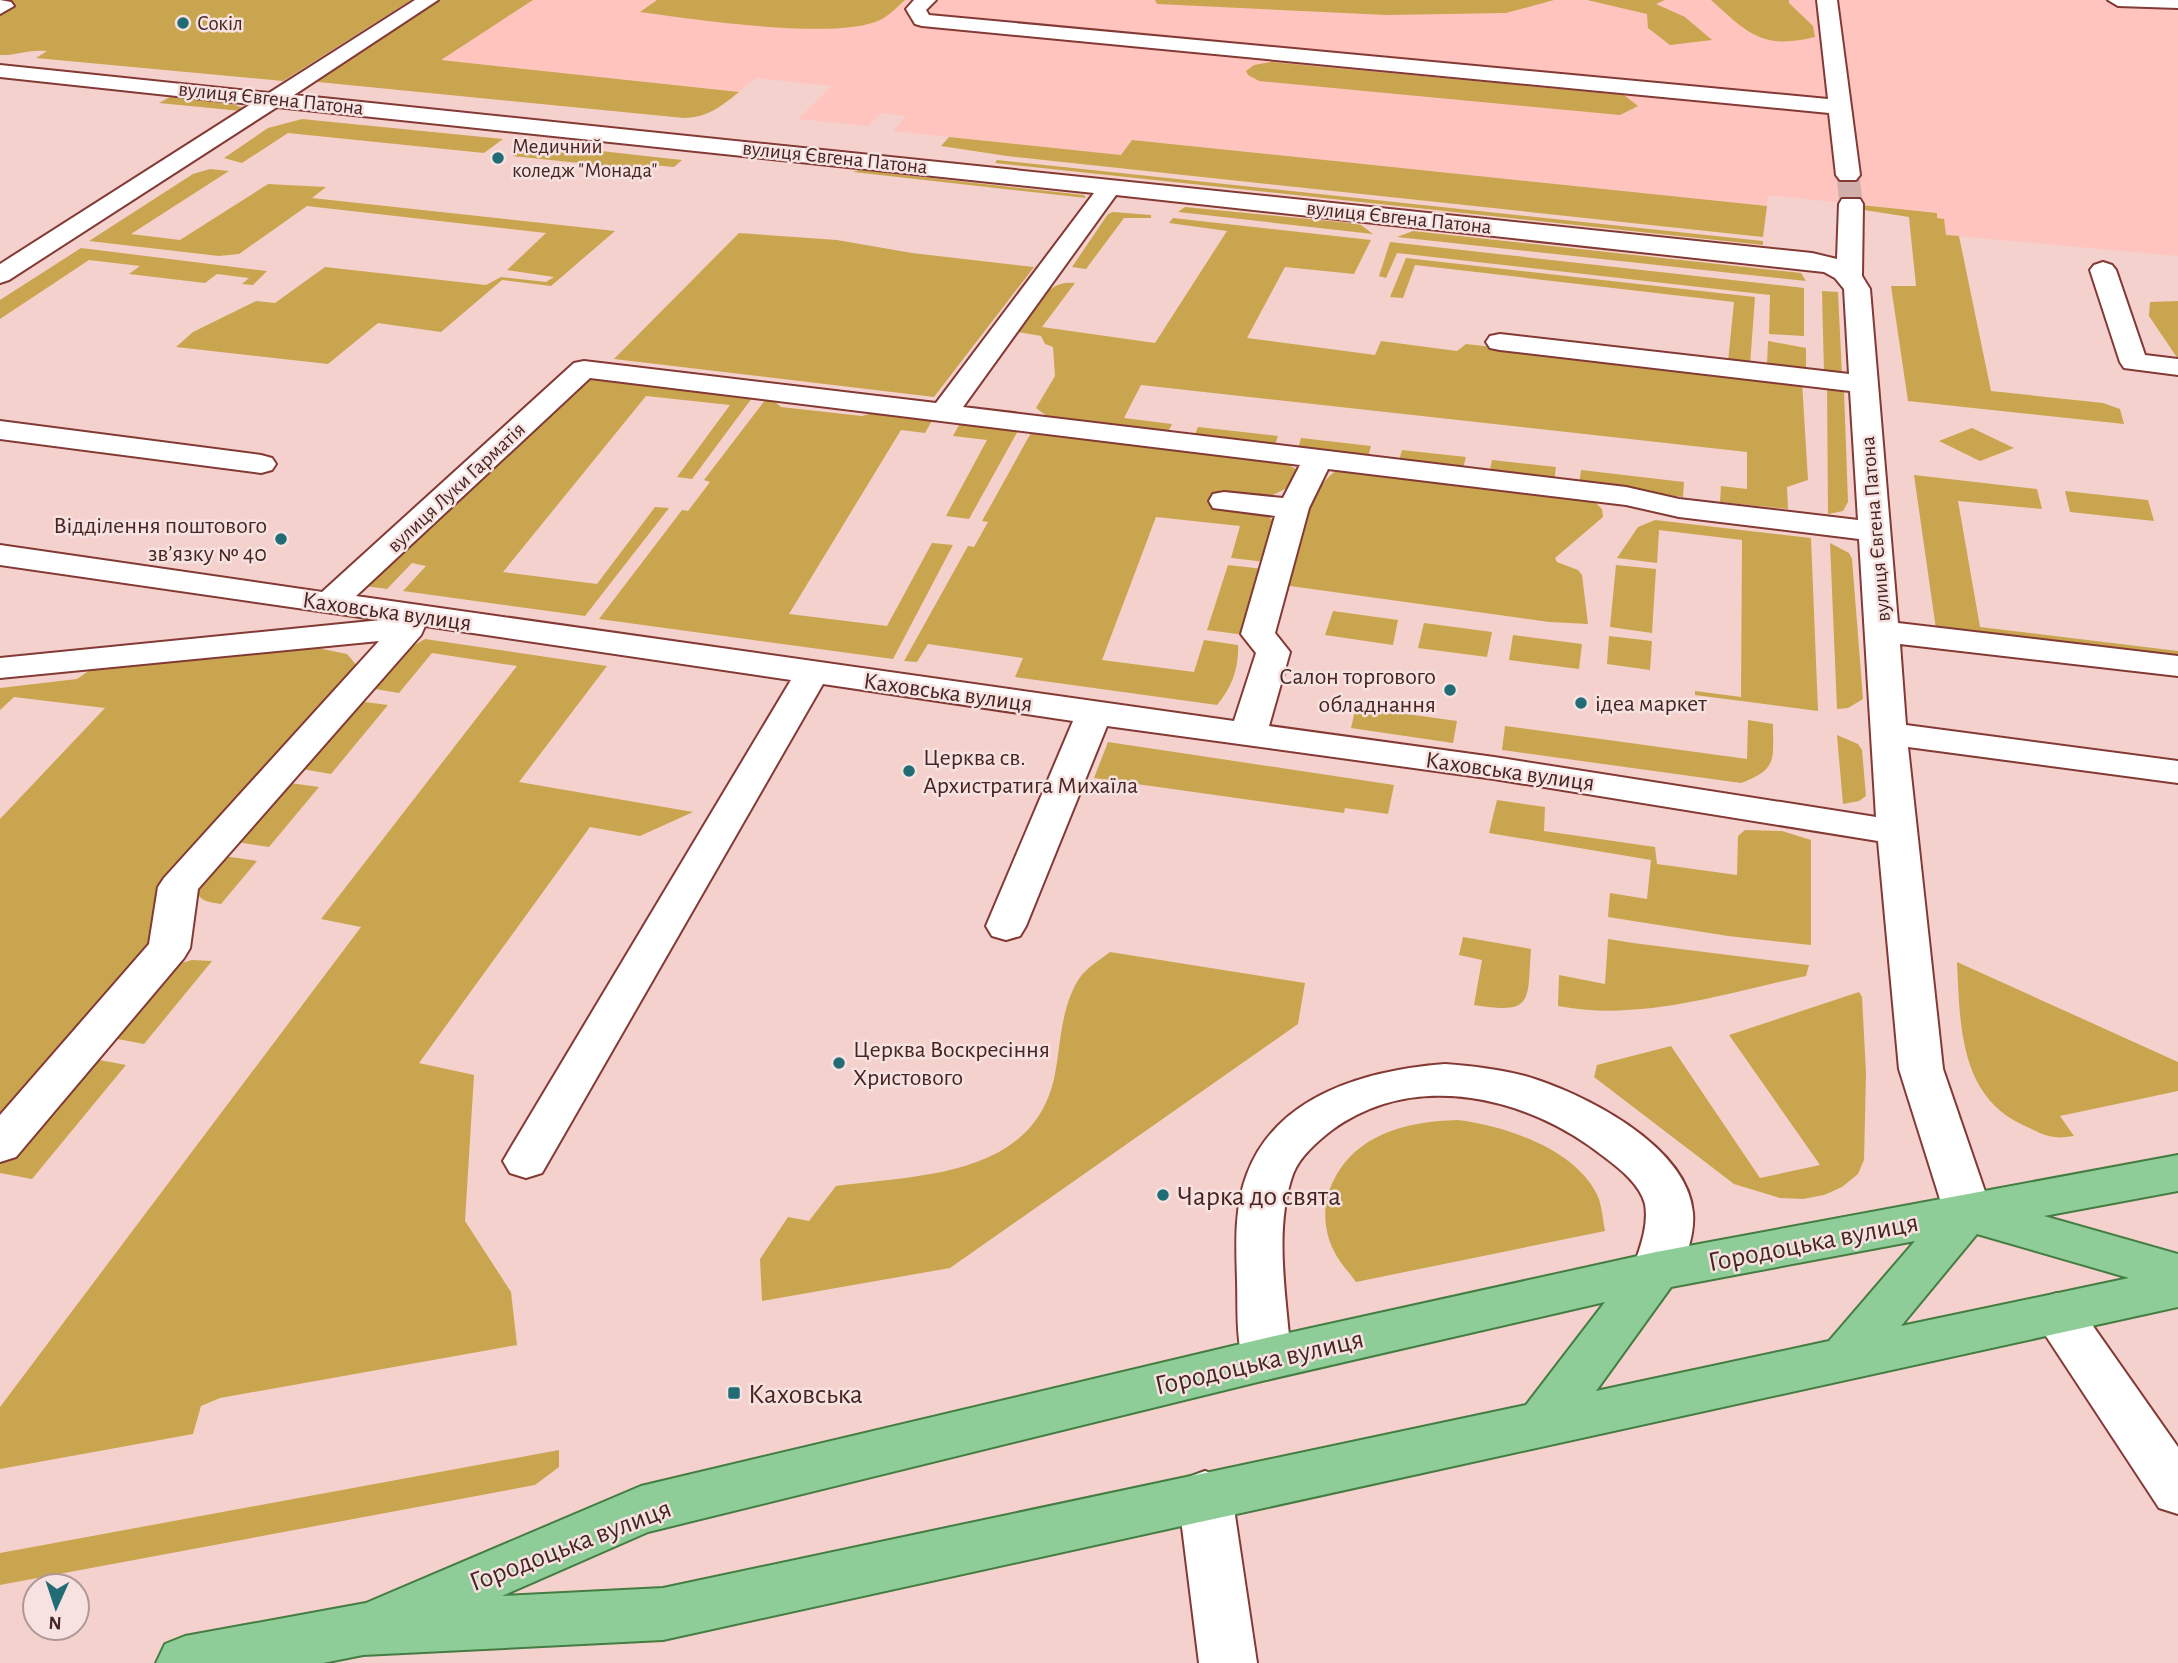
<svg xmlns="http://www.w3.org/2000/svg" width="2178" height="1663" font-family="'Alegreya Sans',sans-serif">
<rect width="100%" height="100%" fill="#f5d1cd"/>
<polygon fill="#fec4bd" points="533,0 2178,0 2178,256 1946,235 1936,213 1768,195 1767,206 1133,140 1121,155 893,131 906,116 881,113 868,126 798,119 832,86 756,78 739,92 440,60"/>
<g fill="#c9a54f">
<path d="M0,0H411L283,81L36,58L47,51C26,49 16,56 0,55Z"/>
<path d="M438,0H533L441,60L739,92C720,107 709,117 684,118L318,82L319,77Z"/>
<path d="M657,0H905C898,6 889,16 880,20C836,41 693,19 640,12Z"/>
<polygon points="1155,0 1554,0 1506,13 1387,15 1157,4"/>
<polygon points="1587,0 1665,0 1656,4 1685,17 1712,40 1670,45 1648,28 1647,14"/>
<path d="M1711,0H1789V3L1813,26L1815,37C1761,50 1748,33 1711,0Z"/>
<polygon points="1271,62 1624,95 1638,106 1620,115 1259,81 1248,75 1246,71 1254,65"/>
<polygon points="170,97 230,103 243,108 241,111 159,103"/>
<polygon points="302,119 503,139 484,153 288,133 242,163 224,158 268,128"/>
<polygon points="949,137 1121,155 1132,140 1767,206 1763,237 1007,156 941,146"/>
<polygon points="529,143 682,160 674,167 652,165 646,170 512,156"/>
<polygon points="997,160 1763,241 1763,245 995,163"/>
<polygon points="210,169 229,171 131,234 180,240 268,184 326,187 312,198 615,231 551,286 502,280 441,332 378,323 328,364 176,347 193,332 256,301 275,303 325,267 486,285 501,277 546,282 554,277 507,270 546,233 307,206 239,254 219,256 89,241 193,174"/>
<polygon points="859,170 1084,195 1086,198 853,172"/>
<polygon points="1861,205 1937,213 1937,218 1944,219 1946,235 1959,236 1991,391 2103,403 2120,409 2124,424 1908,401 1891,286 1916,286 1909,217 1864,210"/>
<polygon points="1185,207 1351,223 1361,225 1373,234 1178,212"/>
<polygon points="1113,212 1151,215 1151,218 1124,218 1086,269 1072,267 1108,214"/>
<path d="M1173,218L1371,240L1354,274L1285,267L1247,338L1375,355L1381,341L1457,351L1466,344L1802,382L1808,480L1787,487L1788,509L1720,502L1721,486L1747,489V452L1141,385L1124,418L1172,424L1165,438L1059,425L1036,408L1055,376L1053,347L1045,344L1041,336L1018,332C1033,311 1045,279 1075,283L1042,327L1155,343L1227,231L1169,223Z"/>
<polygon points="1413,231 1801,273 1806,281 1397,237"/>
<polygon points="739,233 837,240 912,253 1034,267 934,397 614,359"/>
<polygon points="1390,242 1804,288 1804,336 1769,334 1770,295 1397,253 1386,278 1379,276"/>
<polygon points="81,248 267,271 253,285 242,284 249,278 217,274 205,283 129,274 140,266 89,260 0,319 0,300"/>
<polygon points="1406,258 1755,297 1750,365 1728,362 1734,302 1415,265 1403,298 1390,297"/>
<polygon points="1822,291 1838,292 1842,375 1824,373"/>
<polygon points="2178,301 2178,359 2149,316 2150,302"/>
<polygon points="1768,341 1806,348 1806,370 1767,366"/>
<polygon points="598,377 752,398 692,479 677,477 730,405 646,396 503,572 597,584 655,507 669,508 585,616 403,591 426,566 412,563 387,589 365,586 574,386"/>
<polygon points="1827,384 1844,391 1848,502 1843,511 1828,514"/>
<polygon points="766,399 773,400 781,407 862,416 877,412 933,419 925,433 901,430 789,614 887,626 932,543 953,545 893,659 599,619 682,510 688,511 710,482 704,480"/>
<polygon points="960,423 1019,429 969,519 946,516 987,440 953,436"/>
<polygon points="1198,427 1278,436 1273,450 1192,441"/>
<polygon points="1972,428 2014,448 1980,461 1939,441"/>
<path d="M1032,431L1281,461L1296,469L1293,485L1271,496L1210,495L1209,504L1260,511L1275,522L1266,562L1231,558L1240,526L1156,517L1102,660L1194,672L1204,640L1238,645C1239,667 1232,688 1217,705L1015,677L1023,658L928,644L917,662L904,661L968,546L974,547L988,522L982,521Z"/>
<polygon points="1301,438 1371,446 1367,461 1297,453"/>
<polygon points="1402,450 1466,457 1462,472 1398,464"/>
<polygon points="1492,460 1556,467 1554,482 1489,475"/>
<path d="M1341,468L1592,499L1602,509L1603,517L1555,558L1557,562L1578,570L1582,575L1588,624L1549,622L1283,585C1292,552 1309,483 1341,468Z"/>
<polygon points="1581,470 1684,482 1683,497 1579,485"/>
<polygon points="1914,475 2037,489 2042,509 1958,501 1980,627 2178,651 2178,659 1936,629"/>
<polygon points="2065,491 2148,500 2154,521 2070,512"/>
<polygon points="1655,520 1811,538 1818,711 1695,695 1695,691 1741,697 1742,540 1659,530 1657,563 1617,558 1638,527"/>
<polygon points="1830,543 1849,553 1852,559 1863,699 1848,708 1837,709"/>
<polygon points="1228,565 1264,569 1245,635 1207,630"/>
<polygon points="1616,565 1656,569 1652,633 1610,627"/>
<polygon points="1333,611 1398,620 1393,645 1325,635"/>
<polygon points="1424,623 1492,632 1487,657 1418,648"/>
<polygon points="1513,635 1582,644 1579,669 1509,660"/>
<polygon points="1609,636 1652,641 1650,670 1607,664"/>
<polygon points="425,639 607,666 519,782 693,812 640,836 590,827 419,1063 474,1075 465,1221 511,1292 517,1345 220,1398 201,1406 193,1434 0,1469 0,1407 361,927 321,919 517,666 432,653 399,693 369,688 408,649"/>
<polygon points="308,646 347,654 358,667 156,904 147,950 0,1126 0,819 105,708 14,697 0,710 0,688 77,679 90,670 110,664"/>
<polygon points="357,701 388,705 331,774 296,768"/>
<polygon points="1356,707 1457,721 1453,743 1351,728"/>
<path d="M1748,720L1773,724C1773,760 1778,769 1741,783L1502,750L1505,726L1747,759Z"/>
<polygon points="1837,735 1858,744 1862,750 1866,796 1859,801 1843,804"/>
<polygon points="1108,742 1394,785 1388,814 1345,808 1344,813 1094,778"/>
<polygon points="283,782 319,787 269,847 230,841"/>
<polygon points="1497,800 1545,807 1544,831 1655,847 1657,864 1737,875 1738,836 1745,830 1782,831 1811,840 1811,945 1728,936 1608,917 1610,893 1647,899 1651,860 1489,833"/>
<path d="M217,855L257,861L221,904C209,902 200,902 195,889Z"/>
<path d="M1463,937L1531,949C1527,1001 1535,1015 1474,1005L1482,960L1459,955Z"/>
<path d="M1608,939L1633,943L1809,965L1806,976C1726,993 1641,1022 1558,1006L1559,975L1605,984Z"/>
<path d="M1110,952L1305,983L1298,1024L950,1268L762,1301L760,1259L788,1217L809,1221L836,1186C917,1175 1031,1178 1054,1079C1061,1047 1060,1005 1081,976C1088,967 1101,959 1110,952Z"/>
<polygon points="192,960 212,961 144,1044 107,1037 177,964"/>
<path d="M1957,962L2178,1062V1091L2060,1116L2074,1136C2050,1140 2044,1135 2023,1125C1959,1096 1960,1023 1957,962Z"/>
<polygon points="1859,992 1862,997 1866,1073 1864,1160 1858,1174 1842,1187 1824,1195 1803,1199 1780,1198 1734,1184 1594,1077 1597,1065 1671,1046 1760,1178 1820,1165 1729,1035"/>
<polygon points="89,1058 126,1065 32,1179 0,1173 0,1164"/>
<path d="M1458,1120C1506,1126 1579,1150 1599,1199C1602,1209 1603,1221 1605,1231L1356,1282C1349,1272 1339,1262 1334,1251C1326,1237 1323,1214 1327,1199C1343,1138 1402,1121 1458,1120Z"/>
<polygon points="559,1450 559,1467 535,1485 0,1585 0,1553"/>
</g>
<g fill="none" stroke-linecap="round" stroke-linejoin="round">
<polyline stroke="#d2afab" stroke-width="23" stroke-dasharray="23 11" stroke-linecap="butt" points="1848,175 1851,204"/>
<defs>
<g id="minor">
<polygon points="0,0 11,2 14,6 0,14"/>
<path d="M415,0H438L294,95L1812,253L1837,259L1839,204L1842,199H1860L1863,204L1862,276L1870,289L1898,623L2178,656V676L1900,644L1906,725L2178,761V783L1908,747L1943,1069L1992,1212L1985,1225L1968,1230L1951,1225L1944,1212L1899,1069L1878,841L1494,779L1107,726L1026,926L1020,936L1006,940L992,936L986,926L1073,721L823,684L542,1173L526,1178L510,1173L503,1161L510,1149L791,680L425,626L421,635L198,889L190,948L184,958L16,1157L0,1162V1115L149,944L158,887L164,878L379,641L0,678V658L381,620L0,565V545L322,592L574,363L584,361L936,403L1094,193L277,107L9,280L0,283V264L251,104L0,77V65L269,93ZM1116,195L1824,272L1835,278L1844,289L1849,374L1500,334L1490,336L1486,342L1490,348L1500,350L1850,391L1858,520L1679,499L1626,487L963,407ZM590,378L1300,465L1283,498L1224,492L1213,494L1209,501L1213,508L1275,516L1241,634L1256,653L1234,721L356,596ZM1328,469L1626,505L1679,517L1859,539L1876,817L1494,757L1269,726L1290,652L1275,633L1309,508Z"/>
<polygon points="914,0 936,0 926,10 929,15 1828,99 1817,0 1837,0 1860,175 1856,180 1840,180 1836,175 1829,113 922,26 915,24 906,9"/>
<polygon points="2108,0 2178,0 2178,8 2118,6"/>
<polygon points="2103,262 2112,265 2116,270 2145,355 2178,359 2178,375 2124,368 2120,362 2090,270 2094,265"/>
<polygon points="0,421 261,455 272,458 276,464 272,470 261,473 0,439"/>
<path d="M1445,1064C1472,1066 1498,1069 1525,1076C1581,1092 1688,1145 1693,1213C1695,1237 1684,1263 1673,1285L1656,1290L1639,1285L1632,1271C1639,1250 1649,1227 1645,1204C1640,1184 1619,1168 1603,1156C1528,1097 1416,1069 1332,1130C1318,1141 1300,1156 1293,1174C1273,1230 1287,1300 1291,1359L1284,1374L1266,1380L1248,1374C1235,1347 1238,1310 1237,1280C1236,1245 1234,1207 1247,1174C1277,1094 1368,1070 1445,1064Z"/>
<polygon points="2057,1293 2074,1299 2178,1447 2178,1514 2159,1508 2040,1327 2032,1313 2040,1299"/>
<polygon points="1205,1471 1224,1478 1232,1495 1257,1663 1199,1663 1178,1495 1186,1478"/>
</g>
<path id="major" d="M2178,1155V1191L2044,1216L2178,1254V1307L663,1640L363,1655L323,1663H156L165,1644L185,1636L366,1603L641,1486L1266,1338L1656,1252ZM1977,1234L2129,1278L1901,1326ZM1915,1241L1829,1341L1596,1391L1671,1287ZM1605,1302L1526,1405L663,1588L502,1596L648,1532L1266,1380Z"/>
</defs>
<use href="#minor" stroke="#833934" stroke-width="4"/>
<use href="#major" stroke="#447c42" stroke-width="4"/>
<use href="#minor" fill="#fff" fill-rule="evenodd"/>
<use href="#major" fill="#8ecd98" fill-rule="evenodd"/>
</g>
<g fill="#226c75" stroke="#f6e3e1" stroke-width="2.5">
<circle cx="183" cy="23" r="7"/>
<circle cx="498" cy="158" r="7"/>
<circle cx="281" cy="539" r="7"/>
<circle cx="1450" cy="690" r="7"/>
<circle cx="1581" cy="703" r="7"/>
<circle cx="909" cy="771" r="7"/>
<circle cx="839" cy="1063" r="7"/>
<circle cx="1163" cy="1195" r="7"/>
<rect x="727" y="1386" width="14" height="14" rx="3.5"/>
</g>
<g text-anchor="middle" stroke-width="5" stroke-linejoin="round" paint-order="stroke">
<g font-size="21" fill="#472522" stroke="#f6e3e1" text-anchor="start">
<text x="197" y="30">Сокіл</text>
<text x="512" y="153">Медичний<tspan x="512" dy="24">коледж "Монада"</tspan></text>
</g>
<g font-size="21" fill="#472522" stroke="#f6e3e1">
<text transform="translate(271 98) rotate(6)" y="7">вулиця Євгена Патона</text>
<text transform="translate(835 157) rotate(6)" y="7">вулиця Євгена Патона</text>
<text transform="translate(1399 217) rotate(6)" y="7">вулиця Євгена Патона</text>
<text transform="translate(456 487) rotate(-43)" y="7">вулиця Луки Гарматія</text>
<text transform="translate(1875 529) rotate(-95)" y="7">вулиця Євгена Патона</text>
</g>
<g font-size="24" fill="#472522" stroke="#f6e3e1" text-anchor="start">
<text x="267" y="533" text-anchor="end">Відділення поштового<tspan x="267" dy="28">зв’язку № 40</tspan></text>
<text x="1436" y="684" text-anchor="end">Салон торгового<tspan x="1436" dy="28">обладнання</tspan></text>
<text x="1595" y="711">ідеа маркет</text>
<text x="923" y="765">Церква св.<tspan x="923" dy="28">Архистратига Михаїла</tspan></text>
<text x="853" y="1057">Церква Воскресіння<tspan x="853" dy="28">Христового</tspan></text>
</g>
<g font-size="24" fill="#472522" stroke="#f6e3e1">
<text transform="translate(387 611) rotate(8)" y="8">Каховська вулиця</text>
<text transform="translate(948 692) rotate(8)" y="8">Каховська вулиця</text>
<text transform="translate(1510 771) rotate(8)" y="8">Каховська вулиця</text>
</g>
<g font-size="28" fill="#472522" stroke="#f6e3e1" text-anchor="start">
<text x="1177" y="1205">Чарка до свята</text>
<text x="748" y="1403">Каховська</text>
</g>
<g font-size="28" fill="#472522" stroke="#f6e3e1">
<text transform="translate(1813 1241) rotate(-11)" y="10">Городоцька вулиця</text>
<text transform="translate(1259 1361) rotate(-13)" y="10">Городоцька вулиця</text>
<text transform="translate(570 1544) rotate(-21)" y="10">Городоцька вулиця</text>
</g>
</g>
<g transform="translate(56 1607) rotate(183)"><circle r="33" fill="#f6e3e1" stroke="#b09795" stroke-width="2"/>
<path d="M0-5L12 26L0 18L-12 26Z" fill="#226c75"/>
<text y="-10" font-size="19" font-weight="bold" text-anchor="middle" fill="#472522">N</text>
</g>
</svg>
